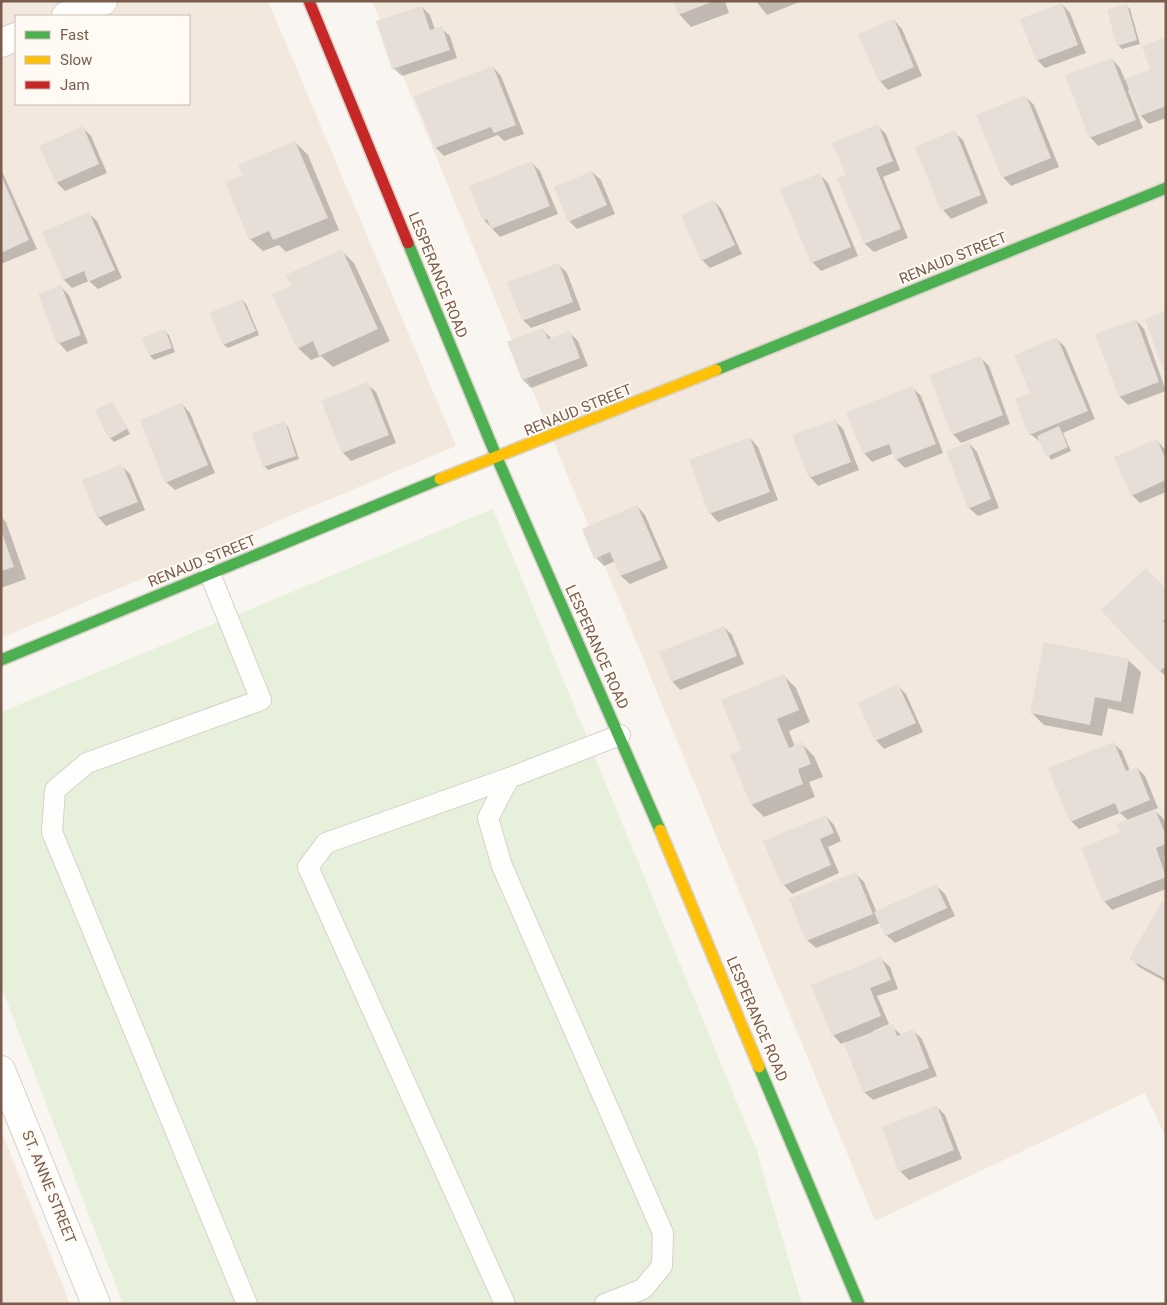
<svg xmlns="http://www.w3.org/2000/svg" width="1167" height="1305" font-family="Roboto,sans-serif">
<rect width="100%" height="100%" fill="#f9f5f0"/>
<g fill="#f2e8de" fill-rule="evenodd">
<path d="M1,1H268L456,446L1,638ZM16,16H189V104H16Z"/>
<polygon points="372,1 1166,1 1166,1138 1145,1093 875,1221"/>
<polygon points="1,1130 70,1304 1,1304"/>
</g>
<polygon fill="#e7f0db" points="493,509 756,1149 802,1304 123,1304 1,986 1,712"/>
<g fill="#0003">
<polygon points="674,1 725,1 729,13 691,27 679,14"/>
<polygon points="756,1 802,1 767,15"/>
<polygon points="1062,4 1070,13 1086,53 1045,68 1037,60"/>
<polygon points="1126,5 1130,9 1140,44 1122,49 1118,45"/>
<polygon points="422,7 430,15 435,30 441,28 450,36 457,58 402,76 393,68"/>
<polygon points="894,20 902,29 922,76 888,90 880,81"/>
<polygon points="1166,38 1166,118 1149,124 1141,116 1131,89 1128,90 1143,128 1098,146 1090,137 1112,59 1120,68 1125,80 1152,70"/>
<polygon points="493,67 501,76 524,134 504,141 498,135 444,156 436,148 416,97"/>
<polygon points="1025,96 1034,105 1059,167 1011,186 1003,177"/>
<polygon points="877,125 886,134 900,170 883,177 908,238 874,252 865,244 839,179 847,175"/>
<polygon points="82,127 91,136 107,173 65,191 57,183"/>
<polygon points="954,132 963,140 988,203 951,219 943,210 917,147"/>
<polygon points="295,142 308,155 339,230 286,252 279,245 263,251 250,239 243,176"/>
<polygon points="532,163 540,171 558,214 500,237 484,220"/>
<polygon points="1,169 37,249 1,264"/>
<polygon points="592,172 601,180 615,214 577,229 569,221"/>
<polygon points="819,174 828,183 858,256 821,271 812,262 782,189"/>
<polygon points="714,201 722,210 742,254 710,268 702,260"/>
<polygon points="88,213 97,221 122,278 98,289 89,281 72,288 64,280"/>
<polygon points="342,251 354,263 390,341 333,367 321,356 311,360 298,348 292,286"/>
<polygon points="558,264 567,273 581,310 531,328 523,320"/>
<polygon points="61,287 69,295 88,343 67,352 59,343"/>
<polygon points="242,300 246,304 259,335 228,348 224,345 211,314"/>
<polygon points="1136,320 1144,329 1166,391 1128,405 1120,397"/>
<polygon points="543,330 552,339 569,332 578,341 588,366 531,388 523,380 509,343"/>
<polygon points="165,331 169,335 175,352 154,360 150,356 144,338"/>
<polygon points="1057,339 1065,347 1095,419 1063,433 1071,451 1051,460 1041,442 1030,434 1032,394"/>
<polygon points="980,357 989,366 1010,424 961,443 953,434"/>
<polygon points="367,384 376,392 396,443 351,461 343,453 323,402"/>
<polygon points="913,388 921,396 943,453 905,468 897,460 894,453 872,462 864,453"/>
<polygon points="113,403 130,434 114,442 110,438"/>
<polygon points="182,404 190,413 215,473 175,490 166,482"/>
<polygon points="834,420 843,429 859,470 818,486 810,477"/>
<polygon points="284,423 288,427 299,459 268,470 264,466"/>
<polygon points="750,438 758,447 778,500 718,522 710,513"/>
<polygon points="1157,440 1166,451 1166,492 1140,503 1132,495"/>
<polygon points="969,443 977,452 999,508 978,516 969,508"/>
<polygon points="122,466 130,474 145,510 106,526 98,517"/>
<polygon points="637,506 645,515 668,568 630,584 621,576 615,561 604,566 596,558"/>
<polygon points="1,517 6,522 26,579 1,588"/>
<polygon points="1166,590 1166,677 1103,610"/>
<polygon points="724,627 732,635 744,664 680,690 672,681"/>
<polygon points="1128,660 1141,672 1133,714 1108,708 1102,736 1044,725 1031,712"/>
<polygon points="784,676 796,688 810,722 789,731 795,747 802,744 814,756 823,777 809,782 815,797 764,817 752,805 743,751"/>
<polygon points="898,686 906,694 923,732 884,749 876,740"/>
<polygon points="1113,743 1122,751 1130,771 1137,768 1145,776 1158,808 1154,810 1163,818 1166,825 1166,855 1164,856 1166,889 1112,910 1104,901 1121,833 1129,821 1120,813 1079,829 1071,821"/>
<polygon points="826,816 834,825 841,841 828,847 839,873 792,894 784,885 765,842"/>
<polygon points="856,874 864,882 877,913 936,886 945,894 955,916 895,943 886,935 880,923 816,948 807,940"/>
<polygon points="1166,905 1166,982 1139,967 1131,958"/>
<polygon points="881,959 890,967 898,989 877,996 889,1024 873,1031 874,1033 892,1026 901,1035 914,1031 922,1039 937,1076 873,1100 864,1092 845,1042 841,1044 833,1035"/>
<polygon points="937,1107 945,1115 962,1159 909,1180 900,1171"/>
</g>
<g fill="#e6ded7">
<polygon points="673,1 714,1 678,15"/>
<polygon points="1062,3 1078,45 1036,61 1020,19"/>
<polygon points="1127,4 1137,40 1117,46 1107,10"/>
<polygon points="422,6 430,30 442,26 450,50 392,69 376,21"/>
<polygon points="894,19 914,67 879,82 858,34"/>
<polygon points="1166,37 1166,106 1140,116 1125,79 1150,69 1142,46"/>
<polygon points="1112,58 1136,120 1089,138 1065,75"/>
<polygon points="493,66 516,125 494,133 491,127 435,148 414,96"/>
<polygon points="1026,95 1051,158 1002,178 976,115"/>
<polygon points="878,124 893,161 876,168 901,229 864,244 837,178 846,175 832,143"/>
<polygon points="83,126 99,164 56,183 39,146"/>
<polygon points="955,130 981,195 941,211 915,147"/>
<polygon points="295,141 328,218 273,240 269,231 249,240 225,182 242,175 238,165"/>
<polygon points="532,161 550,206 491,229 487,219 483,221 469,186"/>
<polygon points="592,171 607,205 568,222 554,187"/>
<polygon points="820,173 851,247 811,263 780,189"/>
<polygon points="1,175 29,240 1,253"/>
<polygon points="714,200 735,245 701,261 681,215"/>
<polygon points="89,212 115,270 88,282 84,271 63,280 42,232"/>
<polygon points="342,249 378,329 319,356 313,341 297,349 272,294 291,286 286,275"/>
<polygon points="559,263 573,302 522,321 507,282"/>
<polygon points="61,285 81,335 57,344 38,294"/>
<polygon points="242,299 256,331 223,345 209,313"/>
<polygon points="1166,311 1166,370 1164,371 1145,319"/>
<polygon points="1136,319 1159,382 1119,397 1095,334"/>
<polygon points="543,328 548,339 570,331 580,358 522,380 507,342"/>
<polygon points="165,329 172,348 149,356 142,338"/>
<polygon points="1057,337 1088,411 1029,435 1015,399 1030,393 1014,355"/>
<polygon points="981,356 1003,415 952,435 929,375"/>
<polygon points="368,382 389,435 342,453 321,401"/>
<polygon points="913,386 936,444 895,460 889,444 863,454 846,412"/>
<polygon points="113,401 127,429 109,439 95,410"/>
<polygon points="182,403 208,465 165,483 140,420"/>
<polygon points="835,419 851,462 809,478 792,435"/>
<polygon points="285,421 296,456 263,467 252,433"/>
<polygon points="1059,426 1068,447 1046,457 1037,436"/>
<polygon points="750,437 770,492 709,514 689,460"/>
<polygon points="1157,439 1166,460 1166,480 1131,496 1114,457"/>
<polygon points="969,442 991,499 968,509 946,451"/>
<polygon points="122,464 138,502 97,518 82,480"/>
<polygon points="637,505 661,560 620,576 610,552 594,559 582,529"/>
<polygon points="1,530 14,567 1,571"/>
<polygon points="1146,568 1166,589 1166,618 1163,621 1166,624 1166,666 1159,672 1101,610"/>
<polygon points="724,626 737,656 671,682 659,652"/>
<polygon points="1044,642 1129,659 1121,702 1095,697 1090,725 1030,713"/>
<polygon points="784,674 799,710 777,719 789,748 802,742 811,764 798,769 803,784 751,805 730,755 741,750 721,700"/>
<polygon points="898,684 916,723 875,741 858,703"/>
<polygon points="1114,742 1126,771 1137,767 1150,800 1119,813 1115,803 1070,822 1048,768"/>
<polygon points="1155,809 1166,836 1166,844 1156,848 1166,877 1103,902 1081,848 1120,832 1116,824"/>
<polygon points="826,815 834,833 820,839 831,865 782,886 763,841"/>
<polygon points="856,872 873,914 806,941 789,899"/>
<polygon points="936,884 947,908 885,936 874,912"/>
<polygon points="1162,901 1166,903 1166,979 1129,959"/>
<polygon points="881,957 891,980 870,988 881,1016 832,1036 811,985"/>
<polygon points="893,1024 897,1036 914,1029 929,1068 863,1093 844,1043"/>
<polygon points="937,1105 954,1150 899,1172 882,1127"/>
</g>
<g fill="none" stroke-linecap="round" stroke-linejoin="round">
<defs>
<g id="lane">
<polyline points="210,574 261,700 87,763 55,790 52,832 247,1304"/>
<polyline points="505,1304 308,867 326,843 509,778"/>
<polyline points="605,1304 643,1289 662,1266 663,1233 502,866 488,818 509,778 620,735"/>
</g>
<g id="street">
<polyline points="66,16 103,1"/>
<polyline points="1,43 16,37"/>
<polyline points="1,1070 96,1304"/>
</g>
<g id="fast">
<polyline points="408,243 497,458 660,830"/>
<polyline points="716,370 1166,188"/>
<polyline points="1,660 440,479"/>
<polyline points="759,1067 859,1304"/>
</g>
<g id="slow">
<polyline points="440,479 716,370"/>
<polyline points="660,830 759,1067"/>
</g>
<polyline id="jam" points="309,1 408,243"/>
</defs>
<use href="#lane" stroke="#d7d1cb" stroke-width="22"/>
<use href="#street" stroke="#d7d1cb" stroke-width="30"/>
<use href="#fast" stroke="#d9d2cb" stroke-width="14"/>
<use href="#slow" stroke="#d9d2cb" stroke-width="14"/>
<use href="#jam" stroke="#d9d2cb" stroke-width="14"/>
<use href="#lane" stroke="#fefefd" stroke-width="20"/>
<use href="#street" stroke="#fefefd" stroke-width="28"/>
<use href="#fast" stroke="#4caf50" stroke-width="11"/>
<use href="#slow" stroke="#ffc107" stroke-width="11"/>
<use href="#jam" stroke="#c62828" stroke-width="11"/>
</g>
<g text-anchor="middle" stroke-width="4" stroke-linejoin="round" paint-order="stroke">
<g font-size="15" fill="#7a5c4d" stroke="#fffaf3">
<text transform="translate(953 258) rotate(-22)" y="5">RENAUD STREET</text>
<text transform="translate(438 275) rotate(68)" y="5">LESPERANCE ROAD</text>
<text transform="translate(578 410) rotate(-22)" y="5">RENAUD STREET</text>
<text transform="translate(202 561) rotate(-22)" y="5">RENAUD STREET</text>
<text transform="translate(597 647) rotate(66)" y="5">LESPERANCE ROAD</text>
<text transform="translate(757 1019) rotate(67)" y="5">LESPERANCE ROAD</text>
<text transform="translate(49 1187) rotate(68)" y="5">ST. ANNE STREET</text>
</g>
</g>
<rect width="1167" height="1305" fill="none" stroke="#7a5c4d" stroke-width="5"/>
<rect x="15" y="15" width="175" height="90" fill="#fffaf3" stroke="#cabbb1"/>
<rect x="25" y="31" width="25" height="8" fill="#4caf50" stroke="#cabbb1"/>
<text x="60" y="40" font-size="15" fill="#7a5c4d">Fast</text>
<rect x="25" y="56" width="25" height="8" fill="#ffc107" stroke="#cabbb1"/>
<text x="60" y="65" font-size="15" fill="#7a5c4d">Slow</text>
<rect x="25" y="81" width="25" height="8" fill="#c62828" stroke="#cabbb1"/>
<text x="60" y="90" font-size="15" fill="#7a5c4d">Jam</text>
</svg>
